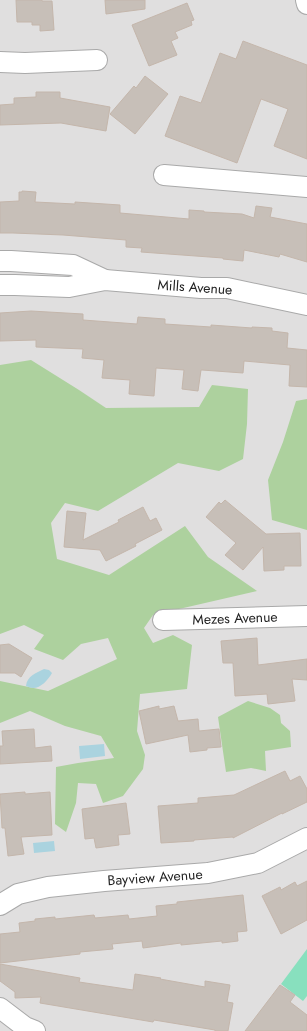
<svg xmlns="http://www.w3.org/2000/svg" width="307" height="1031" font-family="Jost,sans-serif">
<rect width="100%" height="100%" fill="#f2efe9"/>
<rect fill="#e0dfdf" x="0" y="0" width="307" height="1031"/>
<g fill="#add19e">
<polygon points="31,360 79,390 106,408 199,407 212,385 248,389 247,424 243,459 219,471 178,463 98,511 65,503 51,523 57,559 109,575 185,526 208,557 257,591 153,615 144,628 153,643 173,635 192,645 187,689 140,694 137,731 145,755 143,769 123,796 103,803 96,784 78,783 76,803 66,832 55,824 56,767 78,763 114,758 101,736 65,726 30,711 0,723 0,681 48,691 117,659 108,638 81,644 63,660 34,649 44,635 24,625 0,634 0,365"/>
<polygon points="307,399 307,530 272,520 268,480 283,442 296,401"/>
<polygon points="248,701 270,708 280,715 281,723 290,731 291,747 265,751 266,771 251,768 226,772 218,717"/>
</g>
<polygon fill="#88e0be" points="307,949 307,996 303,1001 281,984"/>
<g fill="#aad3df">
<path d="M44,669L49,670L52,673C48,680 41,688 33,688C31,688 29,687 26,686C27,676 36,673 44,669Z"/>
<polygon points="104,744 105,756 80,759 79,746"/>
<polygon points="54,841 55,851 34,853 33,843"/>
</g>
<g fill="#c7bfb8" stroke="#c4b6ab">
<polygon points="16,0 42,0 42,1 52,1 54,30 40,31 40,25 32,25 32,22 17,22"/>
<polygon points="105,0 145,0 145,9 106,14"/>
<polygon points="187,3 194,20 191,21 192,25 175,32 178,38 171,41 177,55 149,66 132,25"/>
<polygon points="243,41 307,65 307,159 274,146 288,109 261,99 237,163 165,136 180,96 201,103 220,53 236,59"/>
<polygon points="145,76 168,94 135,134 110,114 134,86 136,88"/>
<polygon points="36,92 60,92 60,98 110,107 106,131 61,123 0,125 0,105 14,104 14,98 36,97"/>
<polygon points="22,191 36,192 35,202 75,204 75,202 120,205 120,213 189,219 189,210 204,211 204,212 242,214 254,218 256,206 272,208 270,217 307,224 307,262 280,254 279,257 244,250 243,261 223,259 223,258 141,252 142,248 126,247 126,240 63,235 13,233 0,233 0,202 19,201 19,192 22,192"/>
<polygon points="31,311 83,314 83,320 137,324 138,317 165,319 165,324 211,327 211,325 252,328 252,327 272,328 272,331 288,333 287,348 307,350 307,387 289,386 290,365 244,361 243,373 202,370 201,370 198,391 182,389 184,370 156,368 154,396 129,394 130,380 102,378 104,360 82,358 83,349 36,347 36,340 0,341 0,313"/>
<polygon points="225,500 266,534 300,533 301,566 284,566 284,570 264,571 263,547 243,570 225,555 236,543 206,517 219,502 221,504"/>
<polygon points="143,507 150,521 156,518 162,530 135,544 136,546 106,561 100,550 64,547 67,511 86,513 83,540 119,522 118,520"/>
<polygon points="257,638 258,665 307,659 307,680 292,679 295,701 268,704 267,694 235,696 233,663 223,663 221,641"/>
<polygon points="9,644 32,658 21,677 15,673 0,673 0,645"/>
<polygon points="159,706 159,709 174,706 178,721 198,719 199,731 219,729 221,747 207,748 207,750 190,752 188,735 146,744 139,711"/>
<polygon points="34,729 35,748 51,746 52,761 0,764 0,746 3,746 2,731"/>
<polygon points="285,771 290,781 300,776 307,789 307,802 282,814 282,813 233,838 233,837 194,840 194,841 161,843 158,806 198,803 198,798 234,795"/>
<polygon points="25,792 25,794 50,792 52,835 21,837 24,854 8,856 5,828 2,828 0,794"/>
<polygon points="126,803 130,834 118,835 119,845 96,848 94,838 85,839 82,809"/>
<polygon points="307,881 307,920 281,934 262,896 280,887 281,890 295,882 297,886"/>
<polygon points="243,895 247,931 237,932 238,941 222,943 222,941 181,945 181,943 143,948 142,941 112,944 113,949 80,952 80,954 0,963 0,934 20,932 19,923 35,921 35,919 55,917 55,919 94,915 95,918 128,915 129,919 157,916 156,906 177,904 177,902"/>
<polygon points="0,964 80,978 79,982 133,990 135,974 161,978 160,979 205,987 205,981 230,985 227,1002 233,1003 228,1031 215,1031 215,1030 154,1020 153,1022 40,1003 41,997 15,998 15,992 0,981"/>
<polygon points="280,985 295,995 290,1002 307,1015 307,1031 245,1031"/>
</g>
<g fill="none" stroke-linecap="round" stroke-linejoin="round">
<defs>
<g id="minor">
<polyline points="306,0 307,4"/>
<polyline points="0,62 25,63 97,60"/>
<polyline points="164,175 307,187"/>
<polyline points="0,261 11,261 73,265 105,280"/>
<polyline points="0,285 15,285 69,287 105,280 201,288 227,288 307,305"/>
<polyline points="163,620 307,616"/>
<polyline points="0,905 18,894 48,887 104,881 208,873 258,863 307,838"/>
<polyline points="0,1008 25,1027 35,1031"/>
</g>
</defs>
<use href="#minor" stroke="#a9a9a9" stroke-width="22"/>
<use href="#minor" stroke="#fff" stroke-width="20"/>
</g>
<g text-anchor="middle" stroke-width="3" stroke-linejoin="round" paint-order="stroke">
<g font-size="14" fill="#222" stroke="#fff">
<text transform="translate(195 287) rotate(4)" y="5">Mills Avenue</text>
<text transform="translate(235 618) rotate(-2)" y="5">Mezes Avenue</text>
<text transform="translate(155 877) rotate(-4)" y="5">Bayview Avenue</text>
</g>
</g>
</svg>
